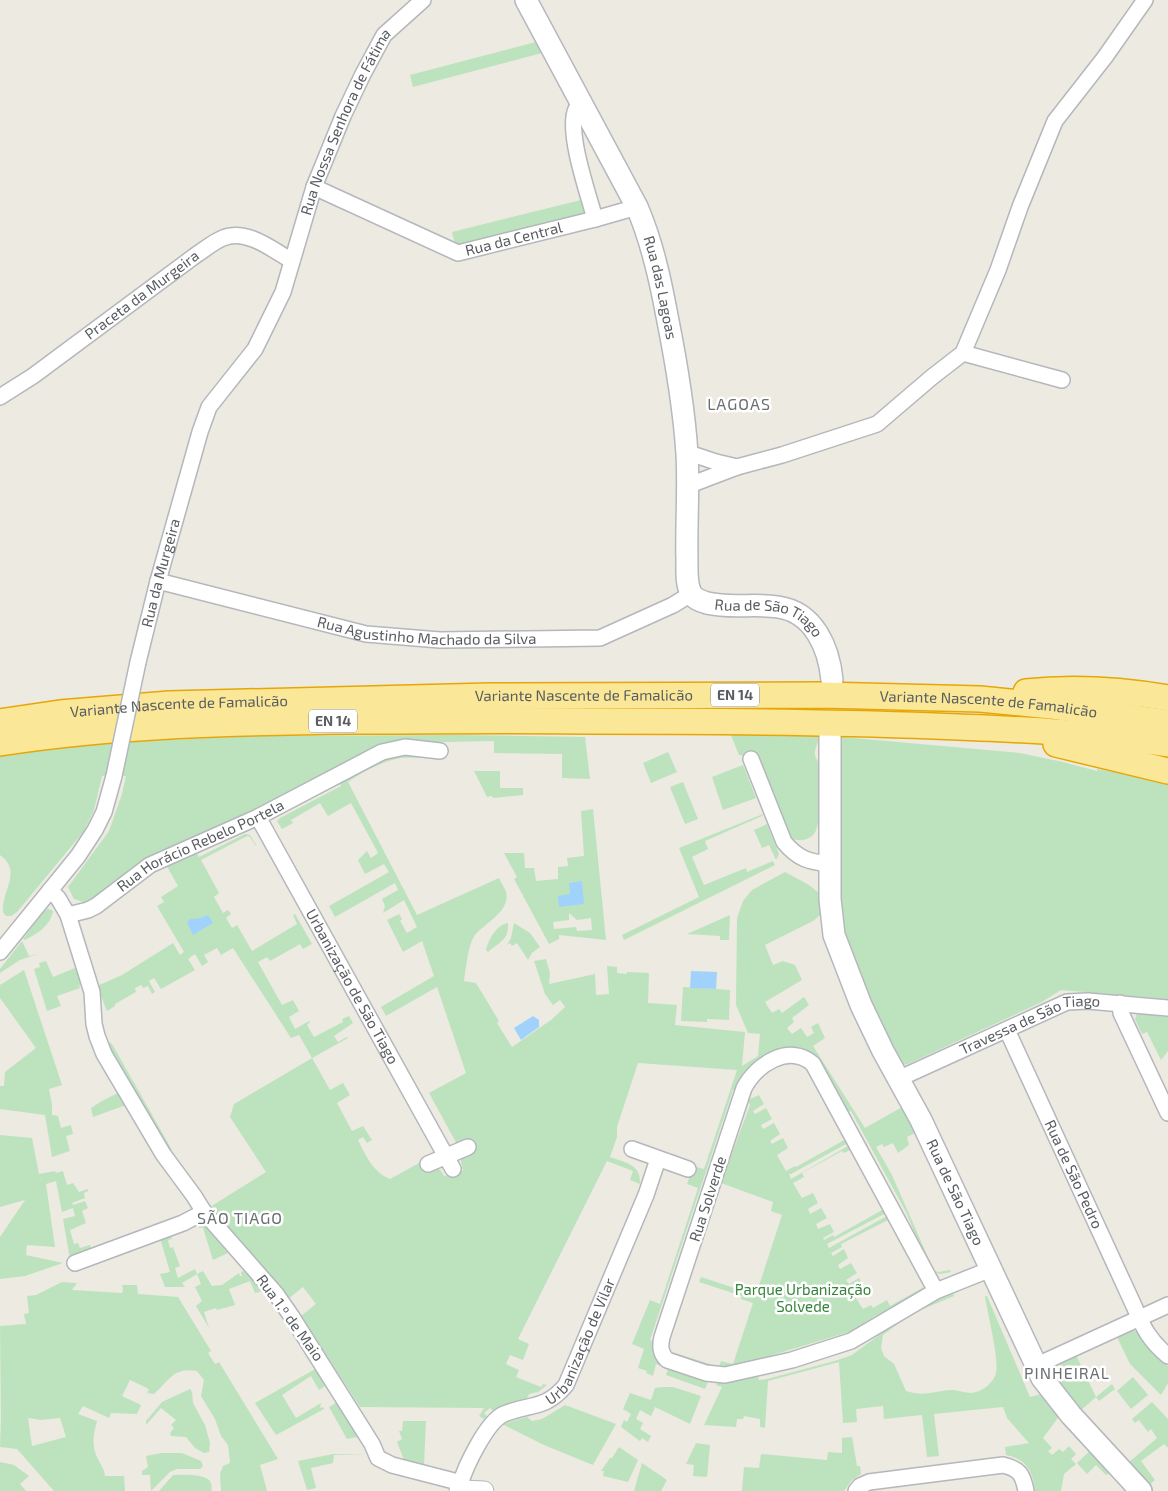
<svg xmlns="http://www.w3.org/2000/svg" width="1168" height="1491" font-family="'Exo 2',sans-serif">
<rect width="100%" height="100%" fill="#eceae1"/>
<g fill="#bde3be" fill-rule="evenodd">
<polygon points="536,42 542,53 413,87 410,75"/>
<polygon points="581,200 585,215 456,249 452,232"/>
<path d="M730,733L820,736C819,741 814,749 815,755C815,757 817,759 818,762C820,775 823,826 813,835C807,841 799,841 791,839L786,830L758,757L739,755Z"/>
<path d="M458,735L585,737L590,779L562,778V754L494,753V741L395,743L93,901L83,902L74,899L68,887L109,831L122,794L126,776H102L94,810L84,831L17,912L11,916H6L3,912C1,891 23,872 0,855V756L103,743L255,736Z"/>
<polygon points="842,737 1020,753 1063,762 1097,771 1097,769 1168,782 1168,999 1061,990 1040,1003 908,1064 901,1065 858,977 848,946 842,914"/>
<polygon points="668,752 677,772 651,783 643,763"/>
<path d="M395,753L432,755C419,759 412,757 401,758C383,761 362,772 348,782L417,915L499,878C501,883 505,888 506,892C511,911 485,923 475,935C468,945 466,968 464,981L476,983L499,1021L497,1023L512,1047L551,1020L565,1007L560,1000L553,1005L545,994L534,961L546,959L550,973L549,984L595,974L596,995L609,994L607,966L617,967V973L627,974V972L649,973L648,1003L677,1005L675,1025L745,1032L742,1066L758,1056L760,1034L748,1033L736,1005L737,918L743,901L752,890L785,872L809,885L820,894V915L813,921L765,945L773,965L783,961L795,965L802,980L765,1002L772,1013L779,1009L782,1013L804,997L809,1005L792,1018L794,1022L787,1028L792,1034L801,1028L807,1037L814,1033L811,1027L818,1023L825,1038L813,1046L865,1128L904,1106L917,1132L907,1137L909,1145L898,1153L893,1143L884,1147L882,1144L876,1147L892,1175L934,1271L939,1272L950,1270L951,1272L940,1274L933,1272L928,1265L906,1212L851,1111L846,1113L797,1050L739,1091L733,1090L650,1340L656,1342L655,1355L657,1360L709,1379L705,1389L666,1375L668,1369L656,1364L653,1376L646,1373L647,1371L638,1368L644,1349L632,1344L650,1300L660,1304L698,1188L687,1184L693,1166L704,1169L737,1070L638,1063L617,1127V1137L610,1157C626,1163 641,1164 640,1184L630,1180L633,1171L607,1161L518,1339L529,1344L523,1360L510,1355L506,1364L519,1370L516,1377L541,1387L543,1384L547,1385L538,1392L529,1394L526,1401L493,1411L490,1408L484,1413L487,1416L484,1419L479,1416L484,1408L360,1407L301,1316L316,1304L303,1287L288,1299L275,1280L245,1251L230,1235L210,1207L266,1172L230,1117L234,1104L312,1058L299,1035L291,1038L233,948L221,955L217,948L204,955L208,962L202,966L195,954L188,959L195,970L161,989L154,978L149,981L155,992L152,994L148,986L143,988L141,985L135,988L136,992L115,1004V1006L107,1011L97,986L122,975L173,943L180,955L184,952L157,906L164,902L161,897L178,886L165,863L195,850L199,857L245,834L250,835L256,845H255L250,837L247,836L201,860L219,893L214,897L223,913L228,910L231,914L226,918L232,928L237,925L252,951L297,924L293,915L295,914L312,944L303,949L300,944L270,961L267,957L258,962L282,1005L293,1000L299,1011L289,1017L295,1029L309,1021L310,1022L307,1025L314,1037L343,1022L342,1019L349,1016L353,1023L334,1036L338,1042L347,1037L348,1038L312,1058L330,1090L343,1083L350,1095L337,1103L352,1131L363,1126L372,1140L367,1143L363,1137L358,1140C366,1156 373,1172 390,1179L421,1162C431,1165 440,1166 444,1176L463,1171L458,1146L429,1093L466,1073L437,987L386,1016L381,1007L434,976L422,941L403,952L387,920L399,914L402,919L400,921L407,933L417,927L404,900L383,913L385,906L382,899L398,890L395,883L335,917L329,906L389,872L384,864L365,874L358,860L367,851L371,858L378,853L351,803L328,816L320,803L291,820L293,823L282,829L277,821L280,818L341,786L338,779Z"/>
<polygon points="743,765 756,798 723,810 712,777"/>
<polygon points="474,771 500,771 500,788 523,788 523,795 493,798 492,796 487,797"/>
<polygon points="683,782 698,819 685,824 670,787"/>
<path d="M593,809L606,940L559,935V939L549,944L514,879L517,877L504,853H524L525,868H534L536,881L558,879V867L568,866L567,858L584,856L581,811ZM569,913L577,920L591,918L592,930L577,931L576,927L554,929L553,922L569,920Z"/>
<polygon points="763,814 762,816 705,841 708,849 692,857 704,885 746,868 747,872 773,861 775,865 624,940 622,935 699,897 679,848"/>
<polygon points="767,824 779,854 776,860 769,845 762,848 754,830"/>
<path d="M48,909L52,910L53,912C49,927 38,933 25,940L23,939L44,911Z"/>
<polygon points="730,915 729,940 720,940 720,936 687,934"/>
<path d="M508,923C509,941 499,942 488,952L486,950C489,939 496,925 508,923Z"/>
<polygon points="514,923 530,933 540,947 532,953 528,960 517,943 512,946 510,943 507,945 511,938"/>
<polygon points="22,941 29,956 38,954 20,960 0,973 0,969"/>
<polygon points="46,961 53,977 75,968 75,966 77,965 84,984 79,985 80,988 57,996 61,1006 47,1011 34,969 40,967 39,963"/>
<polygon points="24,970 62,1085 49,1089 52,1105 52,1115 58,1116 61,1128 71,1125 73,1134 66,1136 70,1151 52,1157 45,1115 0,1109 0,1086 4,1086 5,1072 36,1048 0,998 0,985"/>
<polygon points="683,987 730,990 729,1020 707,1019 707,1022 681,1021"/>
<polygon points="1137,1013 1168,1017 1168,1051 1161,1060 1147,1032 1142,1034 1135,1019"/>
<polygon points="104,1039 112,1044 172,1150 167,1152"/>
<polygon points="122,1091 129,1104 93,1117 91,1108 102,1101"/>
<polygon points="759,1095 764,1104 753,1111 755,1114 766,1108 772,1119 761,1125 763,1129 774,1123 780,1134 770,1141 772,1144 783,1138 788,1148 777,1155 786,1171 795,1166 796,1167 846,1139 847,1142 846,1144 791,1174 789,1174 791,1179 848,1146 852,1149 844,1153 842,1151 802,1173 804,1177 793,1183 802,1198 813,1193 818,1203 808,1209 810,1214 821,1208 827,1218 816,1224 818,1229 830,1224 834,1232 823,1238 824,1240 833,1235 834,1237 884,1209 884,1214 827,1244 829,1248 887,1216 890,1219 841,1244 842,1247 831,1253 833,1256 844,1249 848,1258 838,1265 840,1269 851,1263 857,1273 846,1280 849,1284 859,1278 865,1288 854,1295 863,1309 871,1305 873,1308 887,1300 890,1306 924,1287 919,1296 875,1316 852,1331 727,1369 718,1369 672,1356 669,1351 719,1367 721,1361 733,1364 753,1303 741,1299 742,1296 699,1282 701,1277 756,1295 781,1218 782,1215 771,1211 773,1202 721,1183 750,1105 748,1100"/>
<polygon points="0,1135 32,1138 39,1174 55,1171 56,1173 63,1171 67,1185 73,1183 79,1192 88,1189 88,1191 84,1193 85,1198 72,1203 73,1205 85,1201 88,1208 82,1211 86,1223 70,1230 74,1244 78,1243 80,1248 90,1245 93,1251 70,1259 63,1219 75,1216 73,1208 62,1212 56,1181 46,1184 55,1247 27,1245 26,1255 63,1263 25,1276 0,1279 0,1237 25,1200 0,1207"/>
<polygon points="202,1224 204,1225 228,1253 213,1260 203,1228 199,1228 198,1225"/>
<polygon points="171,1234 172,1239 168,1240 170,1248 173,1247 180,1266 175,1268 178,1278 195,1269 197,1274 203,1271 212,1286 222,1285 239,1273 240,1276 242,1276 241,1272 243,1271 258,1283 263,1291 255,1293 250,1281 229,1289 235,1305 217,1310 216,1308 204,1312 209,1328 196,1306 202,1301 195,1287 201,1284 197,1274 182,1283 185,1287 165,1287 160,1274 170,1272 160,1238"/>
<path d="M62,1282L77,1283L72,1290L122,1293L123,1289L122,1285H137L138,1294L178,1297L211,1351L208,1353L215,1364L219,1362L278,1459L260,1465L267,1491H221L220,1474L223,1466L230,1463L228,1445L221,1436L215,1419L201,1396L204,1380L197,1371C173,1367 170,1380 154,1394L147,1393L149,1389L130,1380L122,1396L141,1405L137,1414L111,1413L109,1418L83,1406L78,1414L97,1421C93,1436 91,1447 99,1461C102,1467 104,1469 105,1476H124L125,1491H54L17,1449L0,1447L1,1418L0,1326L26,1324L24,1314L29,1313L27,1296L36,1295ZM28,1418L41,1420L60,1418L66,1437L32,1446Z"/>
<path d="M953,1293L954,1296L911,1314L883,1335L881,1348L884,1356L894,1364L906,1391C925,1397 933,1391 952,1390C958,1390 965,1393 971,1393C981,1392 991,1385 995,1376C1001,1363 987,1313 985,1296H987L1030,1397L1042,1394L1060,1415L1043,1438L1052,1448L1048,1451L1052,1455L1059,1449L1063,1452L1069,1446L1076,1454L1071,1459L1076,1464L1064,1474L1061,1491H1035C1033,1471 1026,1459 1006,1455L1005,1447L1029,1443L1007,1418L1003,1407L934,1414L939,1456L927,1457L922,1415L884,1419L883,1406L856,1409L857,1422L843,1423L839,1362L768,1381L765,1428L760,1427V1419L744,1416L743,1419H737L736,1427L704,1425L722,1387L716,1385L719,1381L758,1377L759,1380L767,1379L838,1360L852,1355L909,1313Z"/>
<path d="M1128,1330C1141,1330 1147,1341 1154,1350L1152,1353L1168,1366V1383L1161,1395L1130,1364L1116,1335Z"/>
<path d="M1076,1355L1096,1397L1112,1384L1115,1389L1099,1401L1096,1397L1079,1412L1054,1377C1056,1364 1065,1360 1076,1355Z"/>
<polygon points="317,1368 328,1384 319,1390 311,1376 282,1395 296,1418 321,1403 320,1408 323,1407 324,1409 276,1435 255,1403"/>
<polygon points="1133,1377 1148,1395 1131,1409 1117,1391"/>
<polygon points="664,1387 673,1387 701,1396 690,1424 655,1407 651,1416 640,1410 636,1419 643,1423 640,1429 651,1436 648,1442 642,1438 640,1441 621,1427 624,1420 627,1422 631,1414 623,1409 630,1393 651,1400 655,1388"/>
<polygon points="190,1389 192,1392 193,1403 205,1425 210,1443 209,1452 204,1453 195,1448 186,1437 171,1436 170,1433 174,1428 171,1425 176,1420 161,1408 146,1425 146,1421 162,1402"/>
<polygon points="339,1401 362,1436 347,1439 329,1407"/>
<polygon points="1152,1402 1168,1419 1168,1448 1164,1444 1141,1461 1155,1480 1148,1486 1127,1464 1157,1438 1151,1429 1148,1432 1139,1420 1135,1423 1132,1419"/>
<polygon points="565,1405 616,1424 593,1465 544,1445 502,1424 527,1417 532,1421 542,1419"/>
<polygon points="403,1421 426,1421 424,1465 404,1460 397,1442 402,1439 399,1431 402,1431"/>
<polygon points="852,1437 857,1466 860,1466 861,1474 852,1480 844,1491 742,1491 744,1467 759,1468 761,1454 827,1460 828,1452 842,1453 842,1438"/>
<polygon points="696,1443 710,1445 707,1477 693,1476 694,1465 686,1464"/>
<polygon points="619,1447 638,1460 628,1482 603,1476 604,1471 601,1471 610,1458 612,1458"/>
<polygon points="1091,1450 1113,1472 1106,1475 1096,1465 1087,1474 1077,1463"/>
<polygon points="161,1453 182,1453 201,1461 203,1466 200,1469 177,1469 170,1472 151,1491 150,1475 142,1475 142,1471 148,1467 146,1456"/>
<polygon points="333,1454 366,1454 334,1455 333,1463 311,1468 316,1488 307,1490 298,1461"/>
<polygon points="0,1462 14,1465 29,1476 20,1484 26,1491 0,1491"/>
<polygon points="642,1463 667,1480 661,1491 634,1491"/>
<path d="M173,1475C182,1475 207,1473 211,1483C212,1485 211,1488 212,1491H159Z"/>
</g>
<g fill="#a1d2fc">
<polygon points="582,881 584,904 559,907 558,896 570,894 569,883"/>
<polygon points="208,915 213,923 193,935 187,923 190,919 201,918"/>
<polygon points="691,971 717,972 716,989 690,988"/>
<polygon points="533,1016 539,1020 539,1027 521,1040 514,1028"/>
</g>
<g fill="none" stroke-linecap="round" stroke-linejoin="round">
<defs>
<g id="minor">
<path d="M580,101C579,105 576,108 575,112C568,137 588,193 595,219"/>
<path id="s1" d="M314,187L458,253L595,219L637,207"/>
<polyline points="963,353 1062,380"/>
<path id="s2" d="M0,397L33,376L196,255C204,250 213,242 223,238C246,228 273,250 292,261"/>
<polyline points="686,452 716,462 737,467 782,455 877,424 932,377 963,353 998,270 1020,207 1055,121 1105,57 1145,0"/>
<polyline points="687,486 737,467"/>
<path id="s3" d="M158,581L366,634L440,640L600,638L673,605L691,594"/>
<path id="s4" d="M138,662L158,581L200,432L209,407L255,349L283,292L314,187L343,116L363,74L384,35L423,0"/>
<path d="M751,759L784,842C798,859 809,862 830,864"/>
<path id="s5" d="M258,817L453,1169"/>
<polyline points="50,890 58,898 68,915 92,992 94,1024 97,1036 104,1054 163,1154 194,1196 204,1212 276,1294 292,1317 372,1444 378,1458 392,1465 454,1481 463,1490"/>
<path id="s6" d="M68,915L88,910L96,906L150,865L258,817L382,752L405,747L440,751"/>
<polyline points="0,952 78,856 95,830 104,812 114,776"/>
<polyline points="1120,1003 1121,1013 1168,1113"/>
<path id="s7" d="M1007,1030L1134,1306C1143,1328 1150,1341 1168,1356"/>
<path id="s8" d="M898,1079L1067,1002L1088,1001L1168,1008"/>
<polyline points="632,1149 688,1169"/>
<polyline points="428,1164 468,1147"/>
<polyline points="75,1263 183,1223 204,1212"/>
<path d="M936,1291L813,1064C789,1043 757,1064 744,1088L662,1337C660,1346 660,1353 667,1360L706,1373L725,1375L792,1360L851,1341L936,1291L991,1269"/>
<polyline points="1035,1366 1168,1305"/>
<path id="s9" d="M460,1485C465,1467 487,1421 504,1414C531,1403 545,1410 566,1385L646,1195L658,1159"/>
<path d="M856,1491L860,1486L869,1482L1003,1465C1020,1469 1023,1475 1026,1491"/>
</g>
<polyline id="tertiary" points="459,1491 463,1490 484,1491"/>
<g id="secondary">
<path id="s10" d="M526,0L637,207C652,242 660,278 667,316C676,361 684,407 687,454C689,489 686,525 687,560C687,570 686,584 691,593C694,599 701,601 707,603C732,609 753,603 778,607C814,612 829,648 832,680"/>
<path id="s11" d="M830,736V899L834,935L861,1005L883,1051L921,1120L1042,1378L1071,1415L1141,1491"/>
</g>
<g id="trunk">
<path d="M1026,692C1073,687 1121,690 1168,698"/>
<path id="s12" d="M0,722L60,713L169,704L490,696L823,695L980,699L1051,706L1168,723"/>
<path d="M0,743C118,725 238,722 358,721C434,721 510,720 587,721C703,721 818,722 934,726C1012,729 1090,732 1168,744"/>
<polyline points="1056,744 1168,771"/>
</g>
</defs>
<use href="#minor" stroke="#b4b7bb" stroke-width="18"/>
<use href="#tertiary" stroke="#b4b7bb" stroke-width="21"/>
<use href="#secondary" stroke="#b5b8bd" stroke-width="24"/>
<use href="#trunk" stroke="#e6a607" stroke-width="28"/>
<use href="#minor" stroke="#fff" stroke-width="15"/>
<use href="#tertiary" stroke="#fff" stroke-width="19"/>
<use href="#secondary" stroke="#fff" stroke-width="21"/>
<use href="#trunk" stroke="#fae898" stroke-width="25"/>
<defs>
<polyline id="minor-bridge" points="114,776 138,662"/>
</defs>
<use href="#minor-bridge" stroke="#b4b7bb" stroke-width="18" stroke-linecap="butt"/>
<use href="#minor-bridge" stroke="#fff" stroke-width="15"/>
</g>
<g text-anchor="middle" stroke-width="5" stroke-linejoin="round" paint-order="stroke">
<g fill="#fff" stroke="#8b8e90" stroke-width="1">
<rect x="711" y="683.5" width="48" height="23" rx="4"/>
<rect x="309" y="709.5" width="48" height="23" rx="4"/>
</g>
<g font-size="14" font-weight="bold" fill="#595d61">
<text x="735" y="700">EN 14</text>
<text x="333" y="726">EN 14</text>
</g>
<g font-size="15" fill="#595d61" stroke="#fff">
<text dy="5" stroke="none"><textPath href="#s4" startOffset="584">Rua Nossa Senhora de Fátima</textPath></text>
<text dy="5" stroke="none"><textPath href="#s1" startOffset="216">Rua da Central</textPath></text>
<text dy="5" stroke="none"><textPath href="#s10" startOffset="319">Rua das Lagoas</textPath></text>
<text dy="5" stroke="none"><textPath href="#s2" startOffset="175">Praceta da Murgeira</textPath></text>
<text dy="5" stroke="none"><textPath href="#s4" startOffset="92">Rua da Murgeira</textPath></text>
<text dy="5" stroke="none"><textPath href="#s10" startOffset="712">Rua de São Tiago</textPath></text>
<text dy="5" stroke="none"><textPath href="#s3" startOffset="275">Rua Agustinho Machado da Silva</textPath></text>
<text dy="5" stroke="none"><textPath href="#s12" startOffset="585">Variante Nascente de Famalicão</textPath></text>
<text dy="5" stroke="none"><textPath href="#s12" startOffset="990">Variante Nascente de Famalicão</textPath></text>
<text dy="5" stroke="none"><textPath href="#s12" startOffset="180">Variante Nascente de Famalicão</textPath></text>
<text dy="5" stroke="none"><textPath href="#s6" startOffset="151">Rua Horácio Rebelo Portela</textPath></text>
<text dy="5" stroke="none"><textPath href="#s5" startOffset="194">Urbanização de São Tiago</textPath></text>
<text dy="5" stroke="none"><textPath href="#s8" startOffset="144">Travessa de São Tiago</textPath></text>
<text dy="5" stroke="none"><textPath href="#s7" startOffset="159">Rua de São Pedro</textPath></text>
<text dy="5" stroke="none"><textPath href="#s11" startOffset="484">Rua de São Tiago</textPath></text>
<text transform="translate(708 1199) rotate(-72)" y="5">Rua Solverde</text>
<text transform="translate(290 1318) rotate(54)" y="5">Rua 1.º de Maio</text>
<text dy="5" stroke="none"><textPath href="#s9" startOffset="200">Urbanização de Vilar</textPath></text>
</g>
<g font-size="15" fill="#37833c" stroke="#fff">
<text x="803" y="1295">Parque Urbanização<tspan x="803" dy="17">Solvede</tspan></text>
</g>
<g font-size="16" letter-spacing="1" fill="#6a6f73" stroke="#fff">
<text x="739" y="410">LAGOAS</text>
<text x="240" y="1224">SÃO TIAGO</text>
<text x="1067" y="1379">PINHEIRAL</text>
</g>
</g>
</svg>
